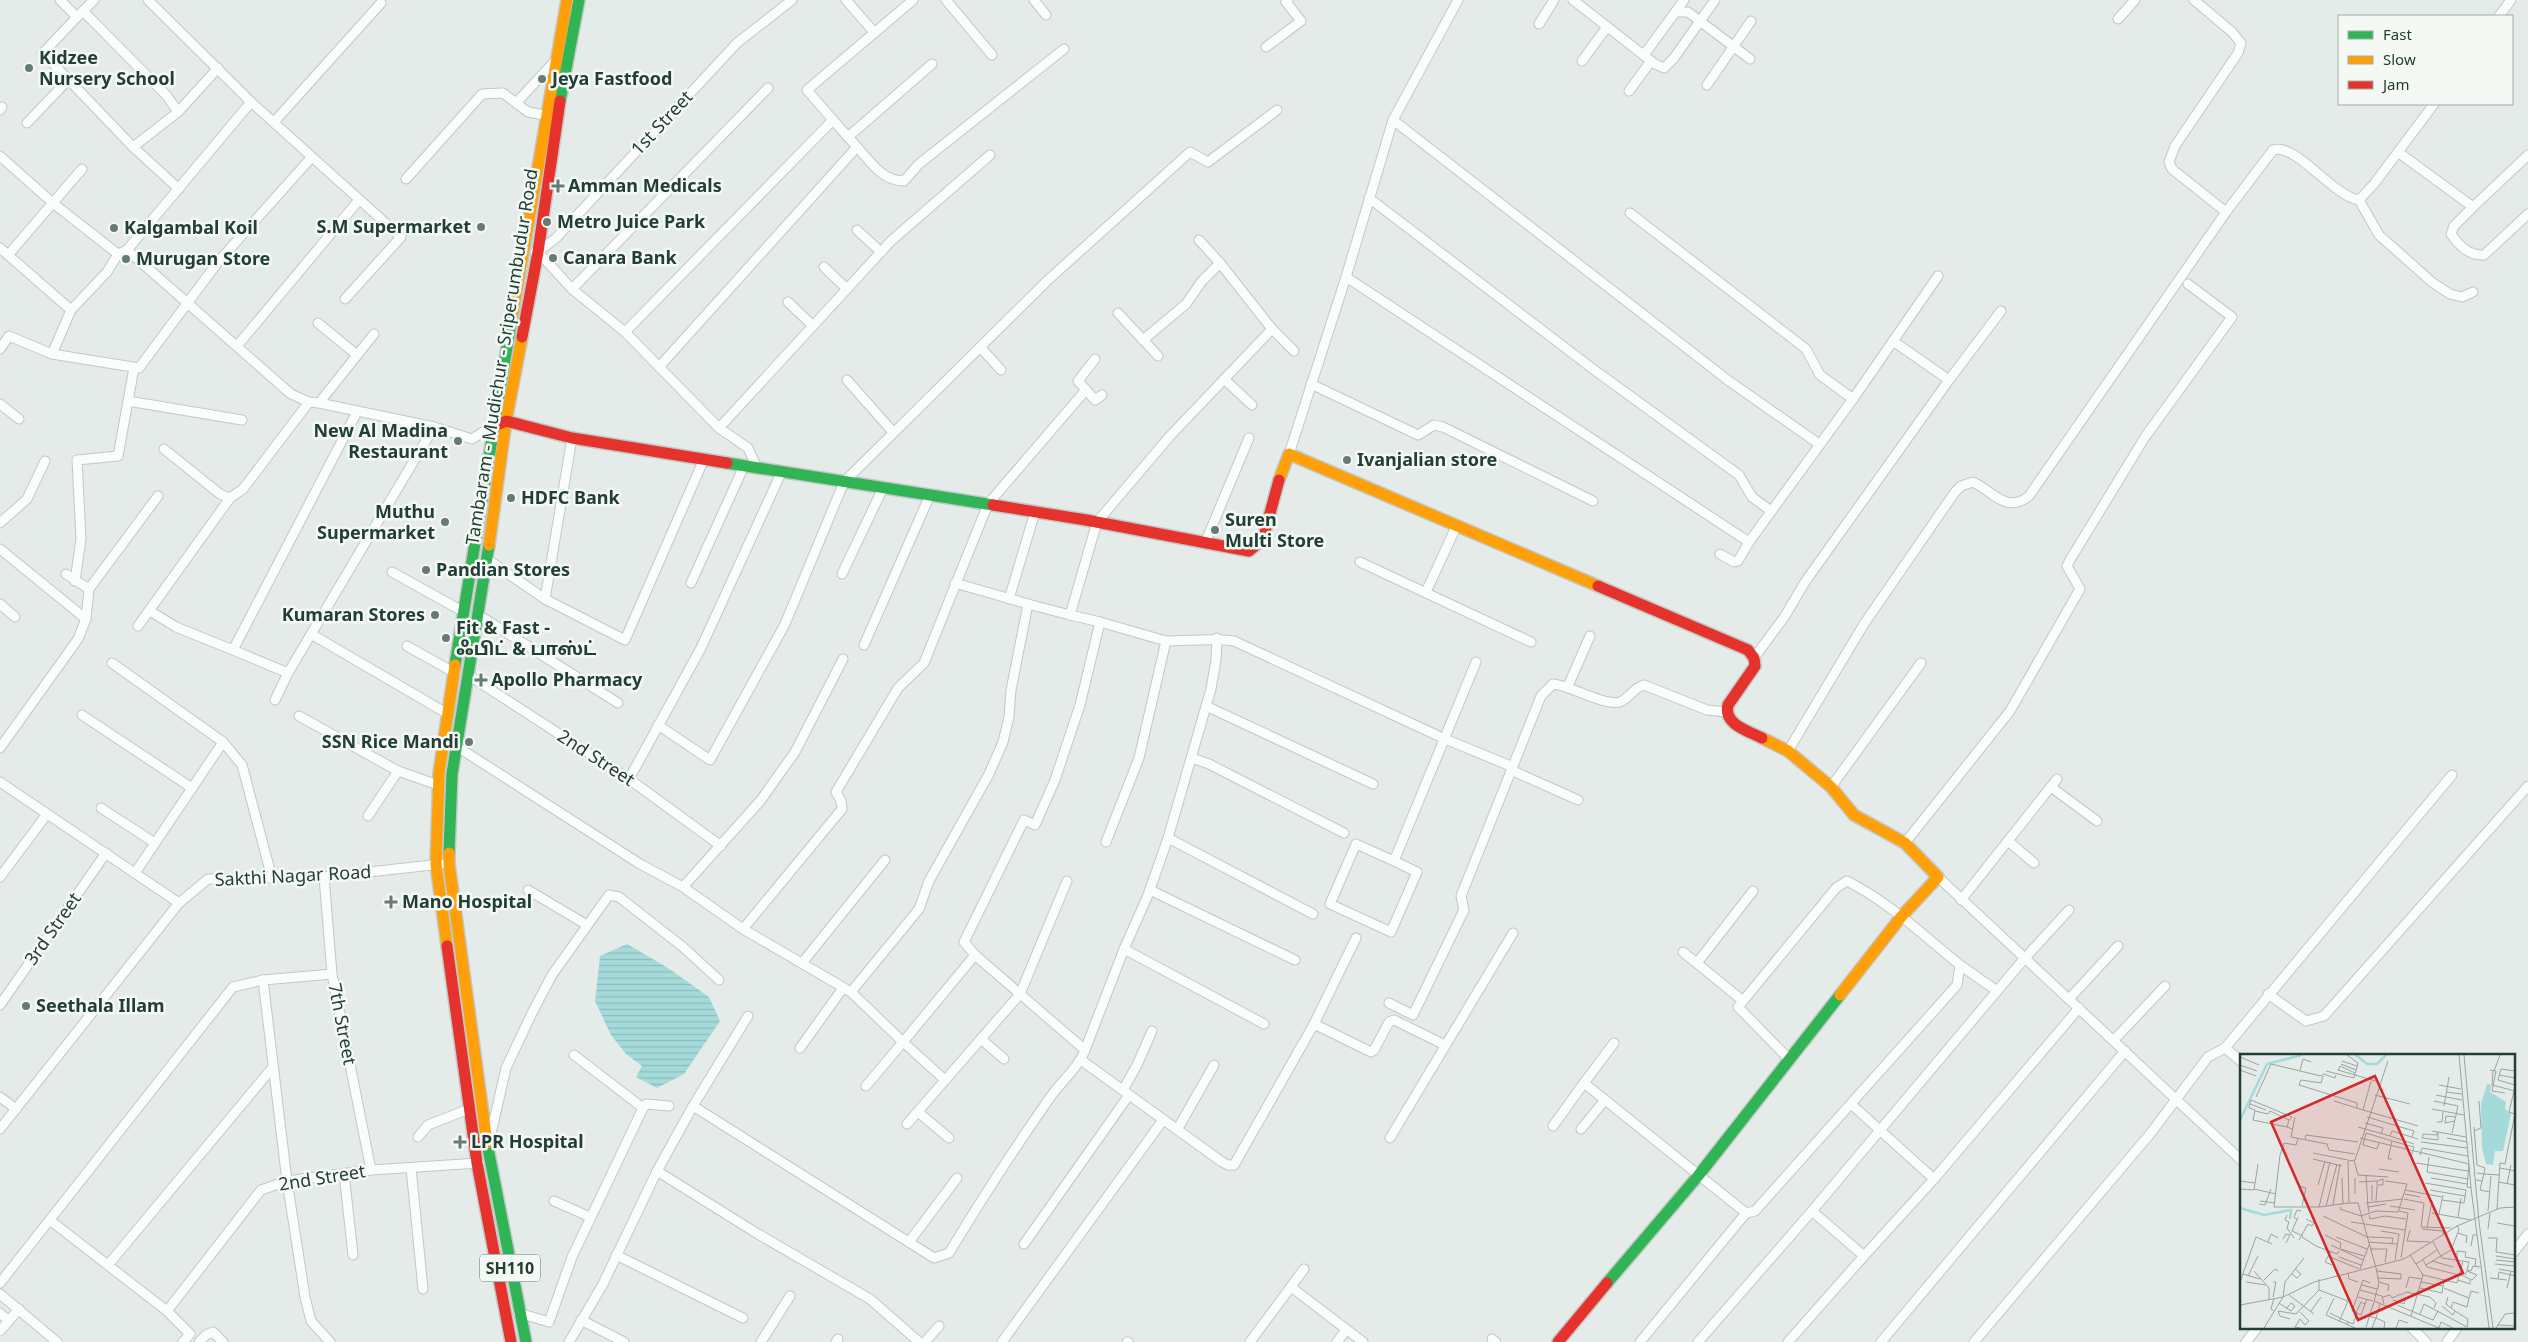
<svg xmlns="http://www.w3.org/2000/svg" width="2528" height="1342" font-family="'Noto Sans','Noto Sans Tamil',sans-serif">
<defs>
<pattern id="water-rules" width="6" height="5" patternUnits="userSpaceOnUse" patternTransform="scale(1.25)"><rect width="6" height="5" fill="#a5dada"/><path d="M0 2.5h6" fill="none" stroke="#8ebcbc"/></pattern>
</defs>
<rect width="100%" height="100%" fill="#e5ebe8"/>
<polygon fill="url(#water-rules)" points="627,944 668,968 709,997 720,1021 684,1074 657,1088 636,1077 642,1066 626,1054 611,1035 595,1001 600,956"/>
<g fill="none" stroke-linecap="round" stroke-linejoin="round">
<defs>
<g id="street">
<polyline points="60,0 77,17 94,0"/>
<polyline points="148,0 251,102 401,237 345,299"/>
<polyline points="846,0 873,31"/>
<polyline points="946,0 992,55"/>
<polyline points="1034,0 1046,15"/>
<polyline points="1573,0 1655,64 1664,68 1674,58 1715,0"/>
<polyline points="2194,0 2232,32 2241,43 2238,53 2175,146 2169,162 2172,169 2226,212"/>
<polyline points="83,11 167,96 178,112 133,147"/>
<polyline points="1676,12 1688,12 1750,59"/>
<polyline points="2499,16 2511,0"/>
<polyline points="77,17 43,53 133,147 179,189"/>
<polyline points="2118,19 2135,0"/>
<polyline points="1539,24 1554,0"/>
<polyline points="1266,47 1301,21 1286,2 1288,0"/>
<polyline points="1644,55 1684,0"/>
<polyline points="1582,61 1607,27"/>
<polyline points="1707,85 1751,21"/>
<polyline points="1629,91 1651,61"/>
<polyline points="516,103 555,61"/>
<polyline points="0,110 2,107"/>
<polyline points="178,112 218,68"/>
<polyline points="833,120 807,90 913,0"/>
<polyline points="1393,120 1458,0"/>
<polyline points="274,122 381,3"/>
<polyline points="27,123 68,80"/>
<path d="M857,147C871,162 882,181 904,181L919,164L1064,49"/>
<polyline points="2398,152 2434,104"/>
<polyline points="0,156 54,204 118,254"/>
<polyline points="406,179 482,94 503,93 528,112 545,115"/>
<polyline points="1369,198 1593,369 1739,475 1752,497 1771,511"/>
<polyline points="2359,200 2379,235 2433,283 2450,294 2462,297 2473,292"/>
<path d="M2473,207L2454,226L2451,234C2459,246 2469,256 2484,255L2528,214"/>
<polyline points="1630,213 1806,349 1820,375 1853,399"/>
<polyline points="857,230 881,252"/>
<polyline points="1199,240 1220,263"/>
<polyline points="0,248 71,310"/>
<polyline points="127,250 251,102"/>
<polyline points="535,252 538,252 572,289 625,332 719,428 748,448 757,468"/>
<polyline points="538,252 556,238 737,43 792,0"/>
<polyline points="8,255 82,169"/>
<polyline points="824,267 847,289"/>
<polyline points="1346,277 1749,542"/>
<polyline points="572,289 768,88"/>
<polyline points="788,302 812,325"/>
<polyline points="1118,313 1158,356"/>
<polyline points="318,323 357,355"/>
<polyline points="625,332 833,120 848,137 932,64"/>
<polyline points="1143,340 1186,304 1202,281 1220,263 1272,329"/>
<polyline points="1893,341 1949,380"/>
<polyline points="237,346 359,200"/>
<polyline points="980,347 1001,370"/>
<polyline points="0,349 9,336 52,354 71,310 107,272 118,254 127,250 291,394 309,402 319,403 434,427 472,439 494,425"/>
<polyline points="52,354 139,368 218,262 311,158"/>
<polyline points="1095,359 1078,381 1095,400 1102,395"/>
<polyline points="659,367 857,147 848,137"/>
<polyline points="1224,379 1252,405"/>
<polyline points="847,380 893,432"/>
<polyline points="1311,384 1418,435 1434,425 1443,427 1593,501"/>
<polyline points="128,401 242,420"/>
<polyline points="319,403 374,334"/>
<polyline points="0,404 19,419"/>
<polyline points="357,412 233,650 288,673 434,427"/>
<polyline points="719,428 891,241 990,155"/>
<polyline points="164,449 220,494 230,498 243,489 309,402"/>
<polyline points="1289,454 1346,277 1393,120 1729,381 1819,444"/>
<polyline points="0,523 27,499 45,461"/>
<polyline points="1205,543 1249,438"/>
<polyline points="0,549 86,619"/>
<polyline points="1720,554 1734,562 1738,561 1749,542 1853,399 1938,276"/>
<polyline points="487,559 545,599 625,640 704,459"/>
<polyline points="1360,562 1531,642"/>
<polyline points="392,572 464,612"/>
<polyline points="842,574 883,488"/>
<polyline points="75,581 81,539 77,460 118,456 134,368"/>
<polyline points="691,583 744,466"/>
<polyline points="955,583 1028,604"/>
<polyline points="89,589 158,496"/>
<polyline points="1426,592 1457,525"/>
<polyline points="545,599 572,438"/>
<polyline points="1009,599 1035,512"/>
<polyline points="0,604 15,617"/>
<polyline points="150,611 176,627 233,650"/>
<polyline points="477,614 618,703"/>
<polyline points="1100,622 1166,641 1139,758 1106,842"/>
<polyline points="138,626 230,498"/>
<polyline points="311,634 448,714"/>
<path d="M1166,641C1189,641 1213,638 1234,641L1445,739L1513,767"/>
<polyline points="864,645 930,495"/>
<polyline points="407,646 455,673"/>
<polyline points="1754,658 1785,616 1805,582 1949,380 2001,311"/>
<polyline points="112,663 223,742 135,873"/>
<polyline points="468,675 629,779 721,846"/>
<polyline points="1568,686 1590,636"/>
<polyline points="275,700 288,673"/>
<polyline points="1206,706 1373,784"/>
<polyline points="82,715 192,788"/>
<polyline points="299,716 398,771 438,785"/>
<polyline points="658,725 710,760 785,624 844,482 1048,280 1190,152 1208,162 1277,110"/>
<polyline points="223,742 242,765 272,878"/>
<polyline points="456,746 640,864 683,887 743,929 851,992 903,1042 975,955"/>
<polyline points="0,748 78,639 86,619 89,589 66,574"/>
<path d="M1788,751L1864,624L1955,492L1961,486L1973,482C1994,492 2006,514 2029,496L2226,212L2273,150C2295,142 2333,196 2359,200L2374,184L2398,152L2473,207L2528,155"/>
<polyline points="1192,758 1209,764 1344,833"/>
<polyline points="1511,770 1578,800"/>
<polyline points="629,779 701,648 782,471"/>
<polyline points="0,782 179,903"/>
<polyline points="1831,787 1921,663"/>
<polyline points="2051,787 2097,821"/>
<polyline points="101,808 155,843"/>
<polyline points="368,816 398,771"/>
<polyline points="1168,838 1313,914"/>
<polyline points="2008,841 2034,863"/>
<polyline points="1905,843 2010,711 2080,589 2067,566 2070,560 2145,437 2232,317 2188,284"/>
<polyline points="1394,861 1417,872 1391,932 1330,904 1356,844 1394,861 1476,662"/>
<polyline points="0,877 47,814"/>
<polyline points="324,877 332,974 371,1170"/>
<polyline points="1938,877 2242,1161"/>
<polyline points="683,887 761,800 795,752 843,659"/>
<polyline points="528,890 587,925"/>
<polyline points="1150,890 1295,960"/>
<polyline points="1961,900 2057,779"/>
<polyline points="743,929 842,809 841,801 836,792 898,688 924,663 988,504 1085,391"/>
<polyline points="1124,949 1264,1024"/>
<polyline points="1683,952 1742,1000"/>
<polyline points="802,963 885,860"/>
<polyline points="1697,963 1753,891"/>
<polyline points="1960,965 1997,991"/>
<polyline points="263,980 287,1181 305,1297 311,1321 330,1342"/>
<polyline points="851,992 919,909 929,881 989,774 1003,742 1009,717 1011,690 1028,604 1070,615"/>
<polyline points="2268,994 2306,1021 2324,1016 2528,786"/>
<polyline points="2069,999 2118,946"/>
<path d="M1389,1003L1413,1015L1464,910L1461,896L1541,696L1553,684C1570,685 1609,709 1622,701C1631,696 1632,689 1644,685L1707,710L1726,712"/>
<polyline points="0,1005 106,853"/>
<polyline points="1314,1024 1371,1052 1374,1050 1389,1022 1394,1020 1445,1045"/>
<polyline points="981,1039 1004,1059"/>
<polyline points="2114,1040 2165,986"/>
<polyline points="800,1048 843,988"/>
<polyline points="2225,1048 2452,775"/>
<polyline points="1085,1050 1124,949 1148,895 1168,838 1211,689 1216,660 1217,638"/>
<polyline points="574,1055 643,1108"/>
<polyline points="1081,1060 1222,1162 1228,1165 1234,1165 1314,1024 1356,938"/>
<polyline points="1584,1083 1614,1043"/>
<polyline points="866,1086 903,1042 945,1080"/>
<polyline points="1123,1090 1137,1065 1152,1031"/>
<polyline points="0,1097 16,1109"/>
<polyline points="1851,1104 1934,1179 2079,1008"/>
<polyline points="693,1106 748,1016"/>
<polyline points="918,1112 949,1138"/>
<polyline points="907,1124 1020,994 1067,881"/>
<path d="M1553,1126L1584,1083L1746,1213L1755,1211L1957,985L1960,965C1925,937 1889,902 1847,881L1836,888L1738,1007L1789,1059"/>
<polyline points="0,1129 179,903 208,879 324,877 441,864"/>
<polyline points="1581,1129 1605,1100"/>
<polyline points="1177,1130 1214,1065"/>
<polyline points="418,1137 428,1125 469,1109"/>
<polyline points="490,1138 506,1068 532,1013 552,975 609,895 619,897 683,947 719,980"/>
<polyline points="1390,1138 1513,933"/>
<polyline points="411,1168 423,1289"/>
<polyline points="657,1171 758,1234 870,1299 919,1342"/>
<polyline points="344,1173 353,1255"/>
<polyline points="554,1201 590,1217"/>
<polyline points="1812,1211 2024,959 2069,910"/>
<polyline points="51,1221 167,1311 190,1334 183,1342"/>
<polyline points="909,1242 957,1178"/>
<polyline points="1024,1244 1129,1095"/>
<polyline points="2514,1252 2528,1234"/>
<polyline points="616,1255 743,1318"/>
<polyline points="1864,1256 1934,1179"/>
<polyline points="108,1265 273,1067"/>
<polyline points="0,1283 233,987 263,980 332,974"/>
<polyline points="1291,1287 1363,1342"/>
<polyline points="0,1294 57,1342"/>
<polyline points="167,1311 261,1190 287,1181 371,1170 479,1163"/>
<polyline points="0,1313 9,1321"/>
<polyline points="519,1313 549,1322 572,1257 643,1108 646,1104 669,1106"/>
<polyline points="581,1320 624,1342"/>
<polyline points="2412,1328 2426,1342"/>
<polyline points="0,1331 19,1309"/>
<polyline points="1492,1339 1496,1342"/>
<polyline points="199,1342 206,1335 213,1332 223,1342"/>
<path d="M569,1342L603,1284L657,1171L693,1106L934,1258L949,1253C981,1200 1014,1149 1049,1099C1060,1082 1078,1069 1085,1050L975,955L964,942L1024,820L1035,825L1055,780L1080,705L1100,622L1070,615L1097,522L1170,436L1272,329L1294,351"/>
<polyline points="761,1342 790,1296"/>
<polyline points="836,1342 838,1339"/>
<polyline points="925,1342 939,1326"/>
<polyline points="1002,1342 1163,1120"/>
<polyline points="1127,1342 1128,1342"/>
<polyline points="1250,1342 1304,1269"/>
<polyline points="1337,1342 1346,1330"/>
<polyline points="1640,1342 1746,1213"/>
<polyline points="1698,1342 1812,1211 1864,1256 1788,1342"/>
<polyline points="1881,1342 2125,1051"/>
<polyline points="1974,1342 2150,1134 2208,1057 2225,1048 2242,1062"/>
<polyline points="2246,1342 2257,1328"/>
<polyline points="2447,1342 2457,1328"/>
</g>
<g id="fast">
<polyline points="560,101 579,0"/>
<polyline points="727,463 993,505"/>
<polyline points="455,665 511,323"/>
<polyline points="449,853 452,774 489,545"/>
<polyline points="487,1143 526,1342"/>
<polyline points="1607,1283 1698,1176 1840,995"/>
</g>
<g id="slow">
<polyline points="511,323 567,0"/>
<polyline points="1279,480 1289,454 1598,586"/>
<polyline points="489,545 506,421 522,337"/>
<polyline points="1762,738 1788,751 1831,787 1854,815 1905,843 1938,877 1901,917 1840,995"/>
<polyline points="449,853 449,864 487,1143"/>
<polyline points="447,946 436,864 439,773 455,665"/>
</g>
<g id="jam">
<polyline points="522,337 538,252 560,101"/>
<polyline points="497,425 506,421 572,438 727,463"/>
<polyline points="993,505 1086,520 1249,551 1263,539 1279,480"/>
<path d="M1598,586L1748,650L1754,658L1755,666L1728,705C1723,724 1748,731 1762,738"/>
<polyline points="447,946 477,1163 511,1342"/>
<polyline points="1558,1342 1607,1283"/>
</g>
</defs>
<use href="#street" stroke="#c2c8c5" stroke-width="11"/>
<use href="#fast" stroke="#c1c8c5" stroke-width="14"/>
<use href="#slow" stroke="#c1c8c5" stroke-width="14"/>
<use href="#jam" stroke="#c1c8c5" stroke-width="14"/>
<use href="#street" stroke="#fbfcfc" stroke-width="9"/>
<use href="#fast" stroke="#30b455" stroke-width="11"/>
<use href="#slow" stroke="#ff9f0a" stroke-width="11"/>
<use href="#jam" stroke="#e5322d" stroke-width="11"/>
</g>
<g fill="#667b72" stroke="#f4f9f6" stroke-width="2">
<circle cx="29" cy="68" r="5"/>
<circle cx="542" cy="79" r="5"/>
<path d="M555.5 178.5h5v5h5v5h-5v5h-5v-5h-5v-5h5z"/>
<circle cx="547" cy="222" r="5"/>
<circle cx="481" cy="227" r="5"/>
<circle cx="114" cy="228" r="5"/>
<circle cx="553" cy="258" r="5"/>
<circle cx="126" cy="259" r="5"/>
<circle cx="458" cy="441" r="5"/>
<circle cx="1347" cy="460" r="5"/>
<circle cx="511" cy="498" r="5"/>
<circle cx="445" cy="522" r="5"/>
<circle cx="1215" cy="530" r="5"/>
<circle cx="426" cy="570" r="5"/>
<circle cx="435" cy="615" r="5"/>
<circle cx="446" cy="638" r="5"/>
<path d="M478.5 672.5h5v5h5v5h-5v5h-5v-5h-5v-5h5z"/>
<circle cx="469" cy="742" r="5"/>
<path d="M388.5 894.5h5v5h5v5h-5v5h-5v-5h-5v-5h5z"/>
<circle cx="26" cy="1006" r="5"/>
<path d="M457.5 1134.5h5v5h5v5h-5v5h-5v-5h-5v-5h5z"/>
</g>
<g text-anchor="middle" stroke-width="5" stroke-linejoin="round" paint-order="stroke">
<rect fill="#f4f9f6" stroke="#61776e" stroke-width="1" x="480" y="1254.5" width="60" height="27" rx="4"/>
<g font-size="16" font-weight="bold" fill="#223f33">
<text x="510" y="1274">SH110</text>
</g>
<g font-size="18" font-weight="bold" fill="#223f33" stroke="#f4f9f6" text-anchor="start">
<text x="39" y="64">Kidzee<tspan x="39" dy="21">Nursery School</tspan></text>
<text x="552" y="85">Jeya Fastfood</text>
<text x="568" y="192">Amman Medicals</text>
<text x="557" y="228">Metro Juice Park</text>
<text x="471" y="233" text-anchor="end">S.M Supermarket</text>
<text x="124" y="234">Kalgambal Koil</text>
<text x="563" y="264">Canara Bank</text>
<text x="136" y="265">Murugan Store</text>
<text x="448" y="437" text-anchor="end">New Al Madina<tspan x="448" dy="21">Restaurant</tspan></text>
<text x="1357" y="466">Ivanjalian store</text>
<text x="521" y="504">HDFC Bank</text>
<text x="435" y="518" text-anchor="end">Muthu<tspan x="435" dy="21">Supermarket</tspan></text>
<text x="1225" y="526">Suren<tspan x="1225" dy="21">Multi Store</tspan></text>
<text x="436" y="576">Pandian Stores</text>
<text x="425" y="621" text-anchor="end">Kumaran Stores</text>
<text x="456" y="634">Fit &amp; Fast -<tspan x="456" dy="21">ஃபிட் &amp; பாஸ்ட்</tspan></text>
<text x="491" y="686">Apollo Pharmacy</text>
<text x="459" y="748" text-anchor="end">SSN Rice Mandi</text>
<text x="402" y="908">Mano Hospital</text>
<text x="36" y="1012">Seethala Illam</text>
<text x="471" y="1148">LPR Hospital</text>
</g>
<g font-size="18" fill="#223f33" stroke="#f4f9f6">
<text transform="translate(662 123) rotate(-47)" y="6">1st Street</text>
<text transform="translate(502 357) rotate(-81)" y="6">Tambaram - Mudichur - Sriperumbudur Road</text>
<text transform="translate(596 758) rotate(33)" y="6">2nd Street</text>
<text transform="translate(293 876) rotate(-3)" y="6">Sakthi Nagar Road</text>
<text transform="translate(53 929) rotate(-55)" y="6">3rd Street</text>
<text transform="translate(342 1024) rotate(79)" y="6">7th Street</text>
<text transform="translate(322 1178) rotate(-9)" y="6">2nd Street</text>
</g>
</g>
<g transform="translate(2240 1054)">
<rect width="275" height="275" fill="#e5ebe8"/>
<path d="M247,30L251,31L250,38L266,48L265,55L271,60L263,97H255L253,111L246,110L242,93L241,50Z" fill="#a5dada"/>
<path fill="none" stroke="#a5dada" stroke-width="2.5" d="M116,1L127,10H137L146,1M0,66L27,10L62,1M0,154L24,161L51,156L50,165"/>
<path fill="none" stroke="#97a6a0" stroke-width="1" d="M219,1L231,134L249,274M224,1L239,168L253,274M0,3L19,11M102,7L117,12M148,7L115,106L108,107L109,149H118L136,214L139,229L134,247L199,274L201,268L213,274M101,10L116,16M0,11L17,17M0,16L16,22M60,16L63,5L71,8M98,16L139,28M250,16L256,17L252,37L265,39M86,17L114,24L118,9L107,1M98,17L100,12L115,19M253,17L252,31L275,37M254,17L260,1M275,17L261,15L258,26L275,31M259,21L275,24M83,22L81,29L61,26L59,31L117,49V54M131,27L123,56L178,72M199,31L221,35M274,37L269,58L275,60M206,38L222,40M135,41L170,50M196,41L222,46M16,43L31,10L81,22L84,20L95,24L96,21M94,47L123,56M194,47L218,52L212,79M10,50L26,56M204,52L209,23M192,55L224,61M15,57L28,60L30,57L49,66L47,73L52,75M55,63L51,83L87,90L89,96L115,100M127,63L174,77L172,83M215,67L205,69L206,62L215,63M197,68H202L203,58M125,69L143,74L141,80M47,73L13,66L15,56L9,54L11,46L52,63L49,66M118,73L150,82M234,73L237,111L245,114L244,120L237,119M192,77L226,83M234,77L241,74L239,47M197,78V81L183,80L182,84L198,86V78M120,84L229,110L227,133L231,134M207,84L227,88M58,85L56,91L44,89L40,101L34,153H79M65,85L66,81L118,88M152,87L174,93L171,103M181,88L227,94M139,89L137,95L123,91L126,79L152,87L148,105H152M174,90L150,82L152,77L178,85M73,99L108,106M180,101L182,94L228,102M189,103L187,118L228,125M73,105L102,112M114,106L118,121L148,123M90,108L79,153L109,149M176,109L228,117M260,114L275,117M139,115L159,118M126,121L128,153M102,124L103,150M191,124L227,130M236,126L242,127L244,120L259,121M0,127L15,129M242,127L240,136L250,138M119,128L137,127V131H143V125L137,127M258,128L275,131M185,129L226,136M267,130L271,111M78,131L85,107M58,132L66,134L62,152M0,135L14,136L18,110M14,135L36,140M165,136L202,143M190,136L225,142M115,140V124M165,140L180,143M164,145L184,149L181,173L211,174M202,146L224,149L226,136M20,147L35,149M132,147V131M136,147L137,132M126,149L163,145M19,150L25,151L31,135M93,151L100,110M86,152L97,110M150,152L175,156M101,153L100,155L121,162L136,157L158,158L167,130L145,127M257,155L260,109L265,110L275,60M159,157L168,159L161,204M248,157L251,122M129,158L128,153L146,150M192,159L231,166M199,160L203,141M47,161L45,166L49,168L47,174L54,184M129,161L130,165L145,162L166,165M83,162L127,183L153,184L152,189M58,163L52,177L63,182M218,163L221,144M57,166L54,163L57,156L61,157M111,168L165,176M257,169L275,172M187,174L192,147M182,175L203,177V180M248,175L250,159M170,176L167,187L190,188M141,177L159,180M218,179L227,182L226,189M85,181L101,189L100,194M62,183L76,192L97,200L99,197M96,183L127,195M248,184H257L256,198L275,201M43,185L46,180L50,181L46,189M59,186L68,170L72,172L74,169L66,165M28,188L31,180L38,184M128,188L157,190M193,188L202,204L229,208L227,216L231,217L233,212L241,213M91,191L123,206M231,192L233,181H237M100,195L124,202M130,195H147L145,208M91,197L85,208L92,211M170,201L183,221M88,202L119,215M256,202L275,205M99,203L121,211M217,204V197L226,198L225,203L236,205L235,213M155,206L159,180M183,206L187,213L219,221M256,206L275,208M192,207L213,213M176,210L197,196M255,210L275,212M186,211L211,196L219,176L217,171M120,215L129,191M259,215L275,218M14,217L29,234V245M137,217L161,220V225L138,224M108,219L109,225L118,228M3,220L20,225M52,220L57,224L61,220L55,215M183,221L217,229L223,207M221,221L232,226L237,221L227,217L225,221M8,222L18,202M250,224L267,226M258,225L259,218L275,222M24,226L35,215L38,217M218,226L230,230V226M0,228L16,183L32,190M6,228L26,231M33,228H36L33,243M139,228L149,231L148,237M181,228L203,232M122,231L137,235M166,234L169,223L182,225M180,234L202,239L204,226M204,234L229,244L227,253L213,248L211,254M267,234L271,217M79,236L108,247L99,268M120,236L142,242L144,250M49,241L74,260M161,241L166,238L190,243L196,249L194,254M118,243L133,247M143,243L150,241L152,244L161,240M208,243L206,250L215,257M94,244L86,261L115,274M229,244L231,237L239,239M153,246L164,250L166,243M39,249L51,257L55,252L51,249L47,254M140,250L136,264L145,268L144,274M0,251L43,243L74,228L164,205L217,172L260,154L275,153M157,251L193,266L198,257M202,252L213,261L215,257L228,265L227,273M34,257L31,255L34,244M38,257L56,260L79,236V225M38,257L40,262L50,265M71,257L81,243M60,258L69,267L65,271L60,265L55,273L60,274M90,259L108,268M116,259L121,248L125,250M117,259L121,261L127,245M180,260L184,250L227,273M127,262L136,264L132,274M171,262L183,221M107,271L108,268L113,270L117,259L112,257L123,226L130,229M258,271L275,272M126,273L134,248M24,274L43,243L45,228L64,204M156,274L159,266L168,269M256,274L265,260L275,259"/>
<path fill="#d62828" fill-opacity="0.15" stroke="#d62828" stroke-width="2.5" d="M135,22L223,219L118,266L31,68Z"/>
<rect width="275" height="275" fill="none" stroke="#223f33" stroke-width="2.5"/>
</g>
<rect x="2338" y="15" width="175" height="90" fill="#f4f9f6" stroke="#a0afa8"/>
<rect x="2348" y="31" width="25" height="8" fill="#30b455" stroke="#a0afa8"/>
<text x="2383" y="40" font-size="15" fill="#223f33">Fast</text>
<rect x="2348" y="56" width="25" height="8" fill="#ff9f0a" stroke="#a0afa8"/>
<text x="2383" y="65" font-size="15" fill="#223f33">Slow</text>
<rect x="2348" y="81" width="25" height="8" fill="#e5322d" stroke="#a0afa8"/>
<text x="2383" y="90" font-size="15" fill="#223f33">Jam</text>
</svg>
